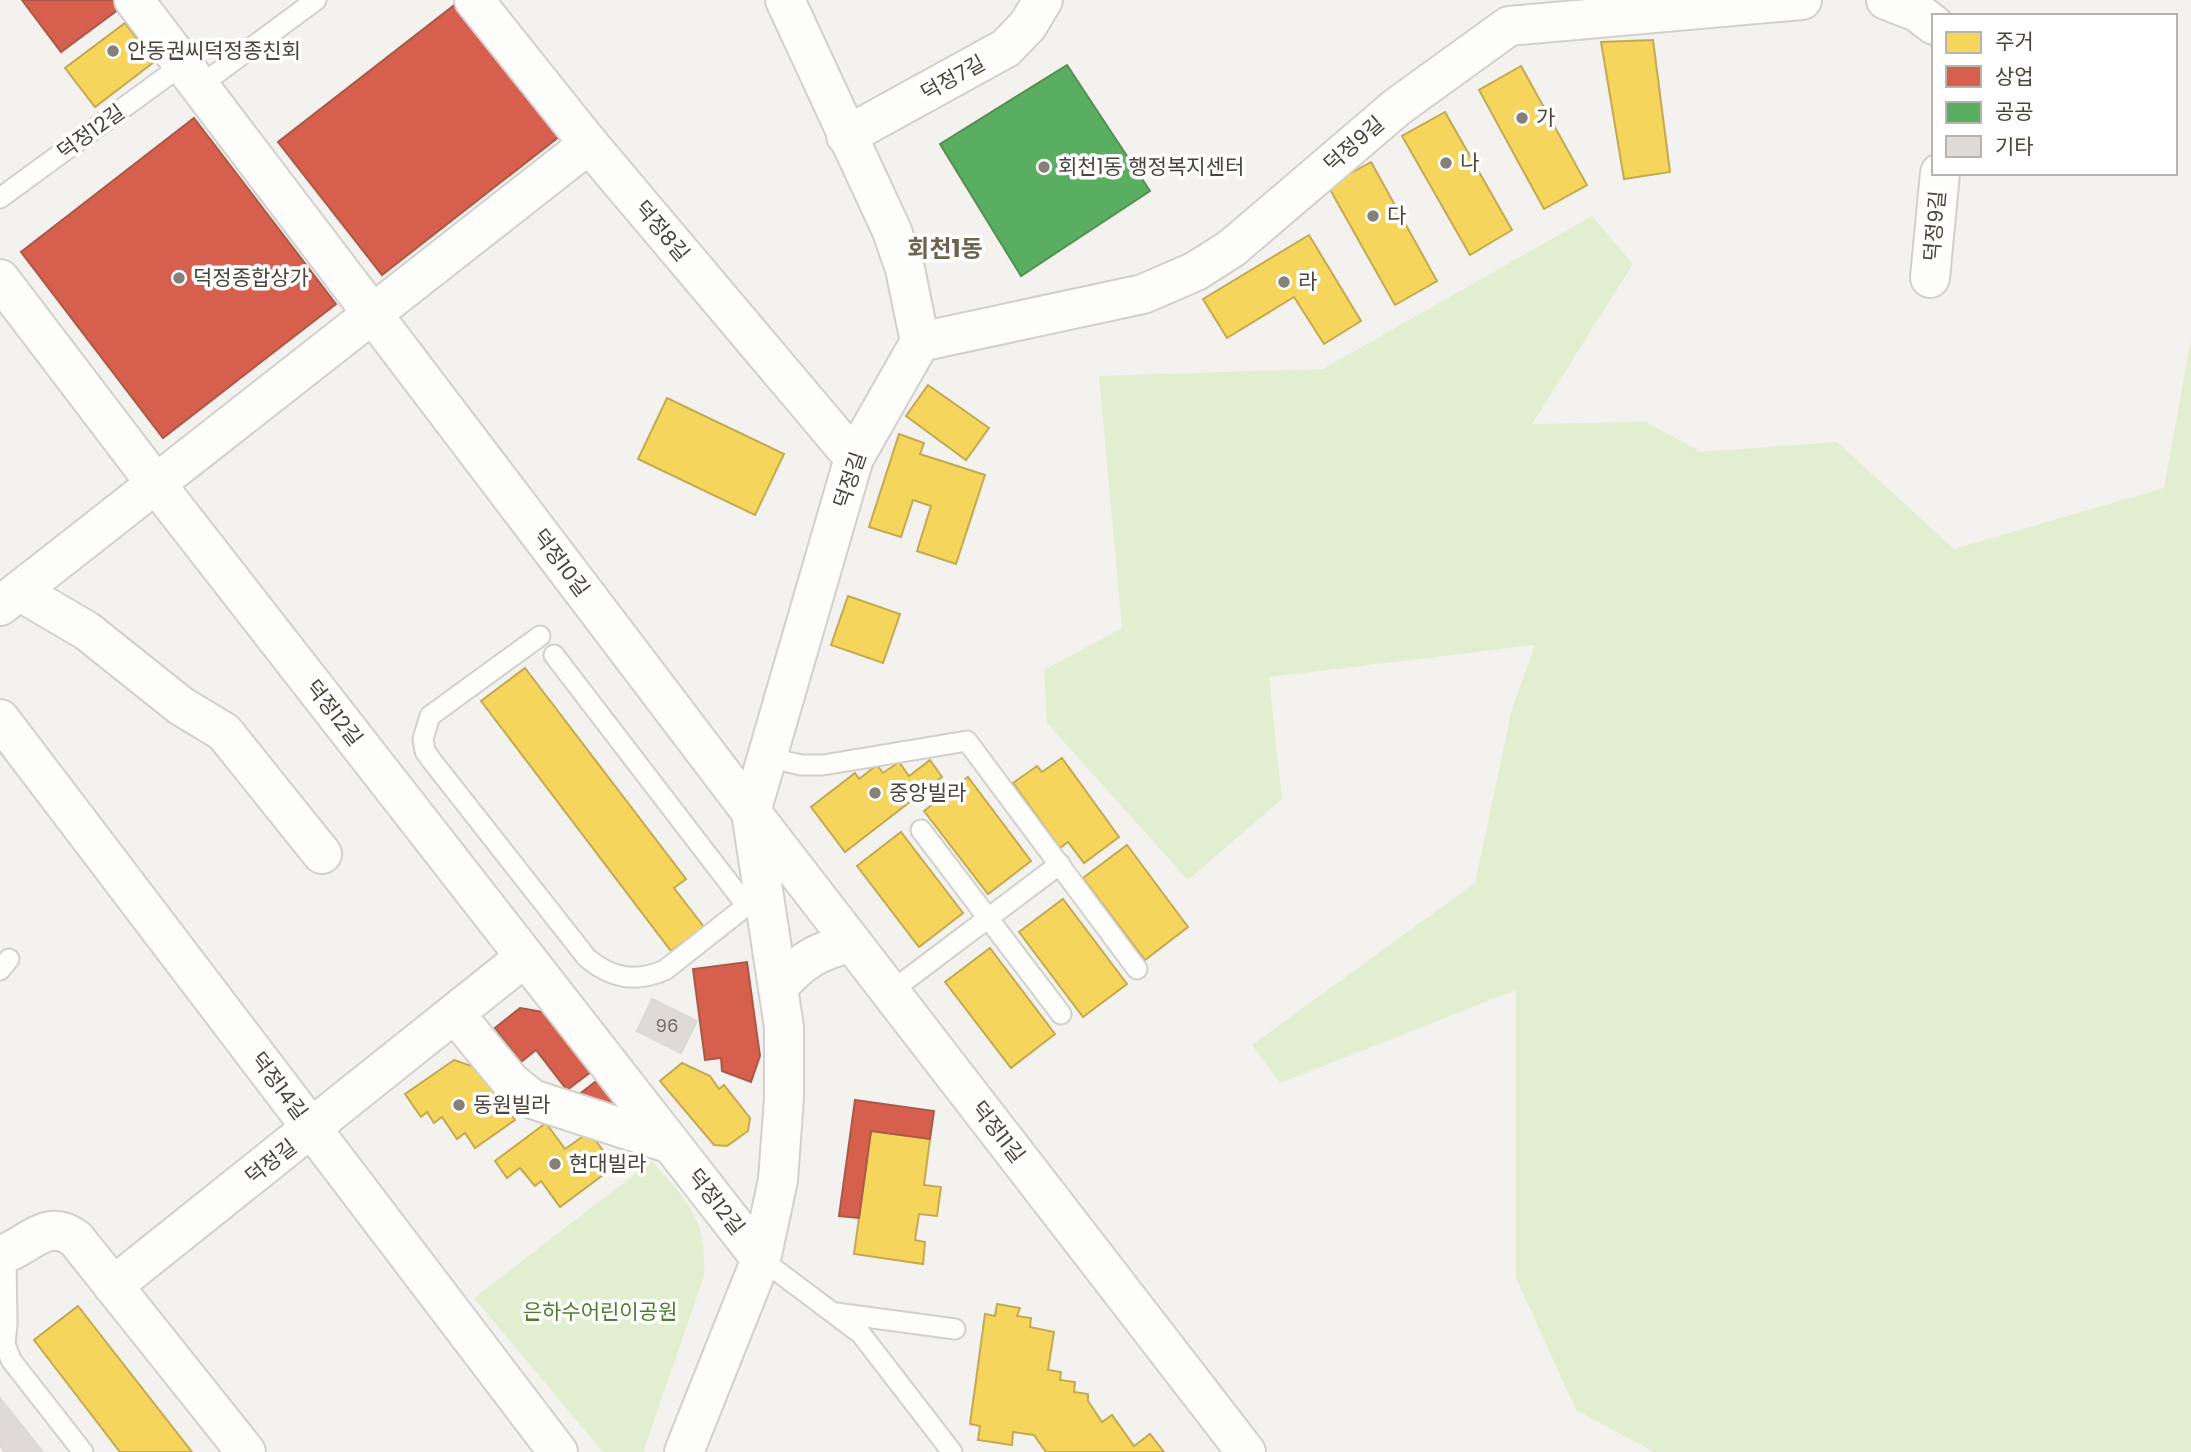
<svg xmlns="http://www.w3.org/2000/svg" width="2191" height="1452" font-family="Poppins,'Noto Sans KR',sans-serif">
<rect width="100%" height="100%" fill="#f4f2ee"/>
<g fill="#e1eecf">
<polygon points="1592,216 1633,264 1532,424 1646,422 1701,452 1837,442 1954,549 2164,488 2191,339 2191,1452 1654,1452 1576,1410 1516,1278 1516,990 1280,1083 1252,1045 1475,883 1512,709 1535,645 1269,677 1282,799 1188,880 1047,723 1044,670 1122,628 1099,376 1323,369"/>
<path d="M652,1161C688,1204 707,1216 704,1276L643,1452H603L474,1298Z"/>
</g>
<g fill="#f6d55c" stroke="#c3aa52" stroke-width="2">
<polygon points="125,23 154,62 95,107 65,68"/>
<polygon points="1653,40 1670,172 1624,179 1601,42"/>
<polygon points="1521,66 1587,185 1544,209 1479,90"/>
<polygon points="1445,112 1512,230 1470,255 1402,136"/>
<polygon points="1371,162 1437,281 1395,305 1328,186"/>
<polygon points="1309,235 1361,321 1324,344 1294,297 1227,338 1203,299"/>
<polygon points="928,385 989,428 966,460 906,416"/>
<polygon points="667,398 784,454 755,515 638,459"/>
<polygon points="899,434 924,443 920,454 985,475 956,564 917,551 931,506 913,500 901,537 869,527"/>
<polygon points="848,596 900,614 883,663 831,645"/>
<polygon points="525,668 686,879 674,888 704,927 671,951 481,701"/>
<polygon points="1062,758 1119,837 1084,863 1068,842 1060,848 1013,783 1037,766 1042,772"/>
<polygon points="930,760 942,777 845,852 811,807 855,773 859,779 877,765 883,773 899,762 909,776"/>
<polygon points="968,777 1031,861 988,894 924,811"/>
<polygon points="901,832 963,913 919,947 857,866"/>
<polygon points="1127,845 1188,927 1145,960 1083,878"/>
<polygon points="1063,899 1127,984 1083,1017 1019,932"/>
<polygon points="990,948 1055,1034 1011,1068 945,982"/>
<polygon points="454,1060 480,1069 515,1120 475,1148 465,1133 457,1139 442,1117 434,1123 427,1112 421,1117 405,1094"/>
<polygon points="682,1063 710,1076 719,1089 724,1085 750,1118 748,1131 727,1146 714,1145 660,1081"/>
<polygon points="546,1123 565,1149 589,1132 615,1166 560,1207 541,1181 535,1186 520,1168 507,1178 495,1161"/>
<polygon points="871,1131 930,1139 924,1185 941,1187 937,1216 919,1214 915,1240 925,1242 923,1264 854,1254"/>
<polygon points="997,1304 1020,1308 1017,1316 1031,1318 1030,1327 1054,1332 1048,1370 1061,1372 1060,1380 1075,1382 1074,1392 1088,1394 1088,1401 1102,1422 1112,1415 1134,1446 1150,1434 1164,1452 1046,1452 1034,1435 1013,1432 1012,1445 978,1440 980,1426 970,1424 985,1314 995,1316"/>
<polygon points="78,1306 192,1452 120,1452 34,1340"/>
</g>
<g fill="#d6604d" stroke="#ac5847" stroke-width="2">
<polygon points="22,0 112,0 119,9 61,52"/>
<polygon points="457,3 560,136 382,275 278,142"/>
<polygon points="194,118 336,304 163,438 21,252"/>
<polygon points="747,962 760,1056 751,1082 722,1071 721,1058 705,1060 693,969"/>
<polygon points="520,1008 554,1014 596,1068 567,1090 536,1050 521,1062 495,1028"/>
<polygon points="604,1075 628,1104 618,1112 577,1096"/>
<polygon points="855,1100 934,1111 930,1139 871,1131 859,1218 839,1216"/>
</g>
<polygon fill="#5aae61" stroke="#568e55" stroke-width="2" points="1067,65 1150,191 1021,276 940,144"/>
<g fill="#dedbd6" stroke="#dcd9d4" stroke-width="2">
<polygon points="652,999 697,1021 681,1053 637,1031"/>
<polygon points="0,1398 43,1452 5,1452 0,1446"/>
</g>
<g fill="none" stroke-linecap="round" stroke-linejoin="round">
<defs>
<g id="lane">
<polyline points="198,87 316,0"/>
<polyline points="0,198 182,65"/>
<path d="M540,636L430,716L423,739L425,751L432,761L587,958C611,978 635,983 665,970L764,892"/>
<polyline points="554,655 746,905"/>
<polyline points="767,757 801,765 823,765 967,741 1137,969"/>
<polyline points="921,830 1061,1014"/>
<polyline points="0,970 9,959"/>
<polyline points="890,992 1060,864"/>
<polyline points="6,1254 7,1324 5,1344 11,1360 83,1452"/>
<polyline points="761,1259 861,1334 952,1452"/>
<polyline points="836,1313 955,1329"/>
</g>
<g id="street">
<polyline points="134,0 751,812 1246,1452"/>
<polyline points="474,0 589,144 854,458"/>
<polyline points="1886,0 1917,12 1934,25"/>
<polyline points="846,136 1006,48 1028,25 1043,0"/>
<polyline points="1930,278 1940,173"/>
<polyline points="0,279 156,484 761,1259"/>
<polyline points="920,342 1143,294 1196,271 1232,248 1397,107 1509,26 1802,0"/>
<polyline points="19,591 87,631 181,706 224,732 322,854"/>
<polyline points="0,606 589,144"/>
<polyline points="0,719 558,1452"/>
<path d="M778,988C800,961 819,950 852,943"/>
<polyline points="455,1014 511,1082 532,1099 671,1144"/>
<path d="M0,1255C28,1248 45,1216 76,1239L246,1452"/>
<polyline points="113,1286 525,957"/>
<polyline points="684,1452 761,1259 778,1180 784,1098 784,1027 751,812 854,458 920,342 905,269 892,231 785,0"/>
</g>
</defs>
<use href="#lane" stroke="#d2d0cb" stroke-width="23"/>
<use href="#street" stroke="#d2d0cb" stroke-width="42"/>
<use href="#lane" stroke="#fdfdfc" stroke-width="19"/>
<use href="#street" stroke="#fdfdfc" stroke-width="38"/>
</g>
<g fill="#868178" stroke="#fff" stroke-width="2.5">
<circle cx="113" cy="51" r="7"/>
<circle cx="1522" cy="118" r="7"/>
<circle cx="1446" cy="163" r="7"/>
<circle cx="1044" cy="167" r="7"/>
<circle cx="1373" cy="216" r="7"/>
<circle cx="179" cy="278" r="7"/>
<circle cx="1284" cy="282" r="7"/>
<circle cx="875" cy="793" r="7"/>
<circle cx="459" cy="1105" r="7"/>
<circle cx="555" cy="1164" r="7"/>
</g>
<g text-anchor="middle" stroke-width="7" stroke-linejoin="round" paint-order="stroke">
<g font-size="18" fill="#706a61">
<text x="667" y="1032">96</text>
</g>
<g font-size="21" fill="#4b4439" stroke="#fff" text-anchor="start">
<text x="127" y="58">안동권씨덕정종친회</text>
<text x="1536" y="125">가</text>
<text x="1460" y="170">나</text>
<text x="1058" y="174">회천1동 행정복지센터</text>
<text x="1387" y="223">다</text>
<text x="193" y="285">덕정종합상가</text>
<text x="1298" y="289">라</text>
<text x="889" y="800">중앙빌라</text>
<text x="473" y="1112">동원빌라</text>
<text x="569" y="1171">현대빌라</text>
</g>
<g font-size="21" fill="#4b4439" stroke="#fff">
<text transform="translate(953 78) rotate(-29)" y="7">덕정7길</text>
<text transform="translate(91 132) rotate(-36)" y="7">덕정12길</text>
<text transform="translate(1354 144) rotate(-41)" y="7">덕정9길</text>
<text transform="translate(1935 226) rotate(-85)" y="7">덕정9길</text>
<text transform="translate(662 231) rotate(50)" y="7">덕정8길</text>
<text transform="translate(850 480) rotate(-71)" y="7">덕정길</text>
<text transform="translate(561 563) rotate(53)" y="7">덕정10길</text>
<text transform="translate(334 713) rotate(52)" y="7">덕정12길</text>
<text transform="translate(279 1086) rotate(53)" y="7">덕정14길</text>
<text transform="translate(998 1132) rotate(52)" y="7">덕정11길</text>
<text transform="translate(271 1162) rotate(-38)" y="7">덕정길</text>
<text transform="translate(716 1202) rotate(52)" y="7">덕정12길</text>
</g>
<g font-size="21" fill="#4a7f2a" stroke="#fff">
<text x="600" y="1319">은하수어린이공원</text>
</g>
<g font-size="24" font-weight="bold" fill="#6e6250" stroke="#fff">
<text x="945" y="257">회천1동</text>
</g>
</g>
<rect x="1932" y="14" width="245" height="161" fill="#ffffff" stroke="#b7b4b0" stroke-width="2"/>
<rect x="1946" y="32" width="35" height="21" fill="#f6d55c" stroke="#b7b4b0" stroke-width="2"/>
<text x="1995" y="49" font-size="21" fill="#4b4439">주거</text>
<rect x="1946" y="66" width="35" height="21" fill="#d6604d" stroke="#b7b4b0" stroke-width="2"/>
<text x="1995" y="84" font-size="21" fill="#4b4439">상업</text>
<rect x="1946" y="102" width="35" height="21" fill="#5aae61" stroke="#b7b4b0" stroke-width="2"/>
<text x="1995" y="119" font-size="21" fill="#4b4439">공공</text>
<rect x="1946" y="136" width="35" height="21" fill="#dedbd6" stroke="#b7b4b0" stroke-width="2"/>
<text x="1995" y="154" font-size="21" fill="#4b4439">기타</text>
</svg>
